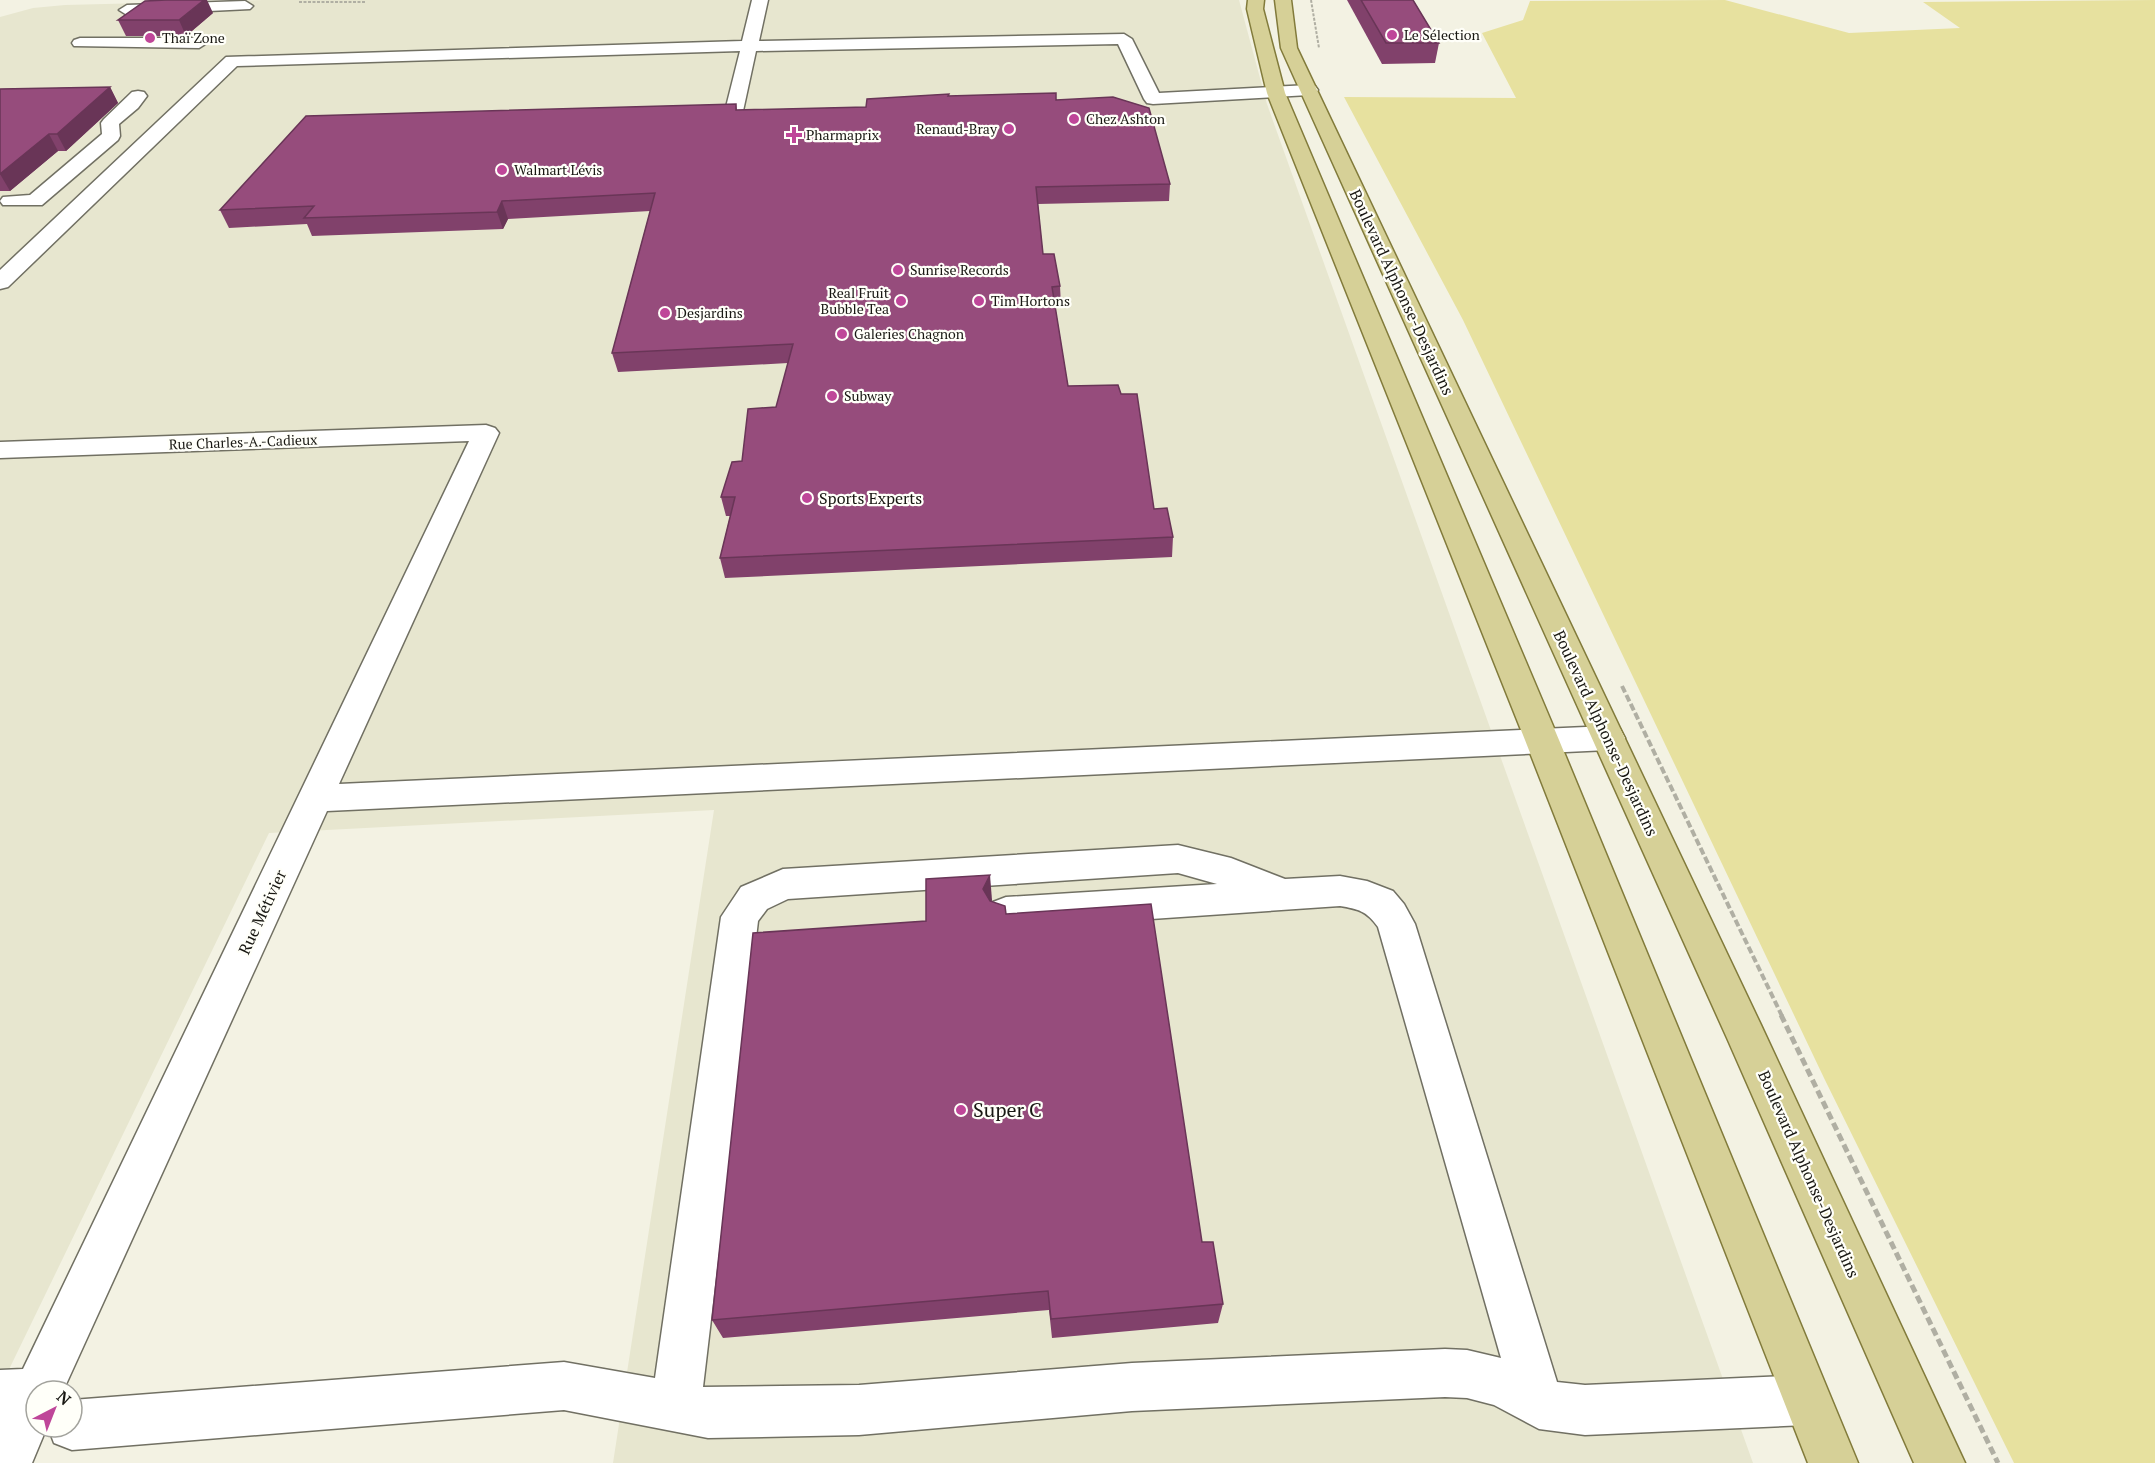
<svg xmlns="http://www.w3.org/2000/svg" width="2155" height="1463" font-family="'PT Serif',serif">
<rect width="100%" height="100%" fill="#f3f2e3"/>
<polygon fill="#e7e6cf" points="263,0 1239,0 1267,104 1753,1463 613,1463 714,810 269,833 0,1388 0,17 33,8 65,5"/>
<polygon fill="#e7e19f" points="1725,0 1849,33 1960,28 1923,2 2155,0 2155,1463 2014,1463 1824,1078 1463,320 1344,97 1516,98 1482,33 1523,20 1530,1"/>
<g fill="none" stroke-linecap="round" stroke-linejoin="round">
<defs>
<g id="minor">
<polygon points="752,0 768,0 759,41 1124,34 1132,39 1159,93 1309,85 1315,86 1318,90 1315,94 1309,95 1153,104 1147,103 1144,99 1118,44 756,51 743,111 740,115 728,115 725,111 740,51 237,66 8,287 0,289 0,270 226,57 742,41"/>
<polygon points="245,1 253,6 250,9 127,15 119,10 127,5"/>
<polygon points="80,38 199,38 207,43 199,48 74,46 72,43 74,40"/>
<polygon points="138,91 144,92 147,96 138,108 119,124 120,136 118,140 42,205 3,205 0,201 3,197 30,195 102,134 101,123 104,119 132,92"/>
<polygon points="486,425 495,428 499,433 339,784 1608,726 1620,729 1625,738 1620,747 1608,750 327,811 63,1391 36,1391 36,1427 47,1427 32,1463 0,1463 0,1370 23,1369 469,441 0,458 0,442"/>
<path d="M1178,845L1231,858L1285,879L1340,876L1367,881L1393,891L1404,904L1415,924L1557,1382L1585,1385L1806,1375L1823,1383L1831,1400L1823,1417L1806,1425L1585,1435L1539,1429L1494,1405L1467,1398L1445,1397L1132,1411L859,1435L708,1438L564,1410L72,1450L54,1443L48,1427H72V1400L564,1362L655,1378L721,917L741,887L783,869ZM1178,873L1217,884L1006,897L993,902L987,913L993,924L1006,929L1340,906C1358,909 1367,911 1378,927L1501,1358L1467,1350L1445,1349L1132,1363L859,1385L703,1387L758,921L767,909L788,899Z"/>
</g>
<g id="major">
<polygon points="1248,0 1264,0 1263,9 1285,93 1559,740 1858,1463 1808,1463 1525,740 1267,93 1247,9"/>
<polygon points="1275,0 1291,0 1297,48 1761,1025 1965,1463 1914,1463 1727,1038 1281,48"/>
</g>
</defs>
<use href="#minor" stroke="#717063" stroke-width="3"/>
<use href="#major" stroke="#827b3b" stroke-width="3"/>
<g stroke="#b0afa3" stroke-width="2" stroke-dasharray="3 1.5" stroke-linecap="butt">
<polyline points="1311,0 1319,48"/>
<polyline points="299,2 366,2"/>
</g>
<polyline stroke="#b0afa3" stroke-width="4" stroke-dasharray="7 3" stroke-linecap="butt" points="1622,686 1782,1016"/>
<polyline stroke="#b0afa3" stroke-width="5" stroke-dasharray="8 4" stroke-linecap="butt" points="1781,1015 1998,1463"/>
<use href="#minor" fill="#fff" fill-rule="evenodd"/>
<use href="#major" fill="#d6d097" fill-rule="evenodd"/>
</g>
<g fill="#81416b">
<polygon points="1347,0 1413,0 1439,43 1435,63 1382,64"/>
<polygon points="213,13 186,36 126,36 118,20"/>
<polygon points="110,87 118,103 66,151 58,151 10,191 0,191 0,89"/>
<polygon points="949,96 1056,100 1170,184 1169,201 1038,204 1043,254 1060,286 1061,305 1055,305 1068,386 1173,537 1172,557 725,578 720,558 730,516 726,516 721,497 776,407 788,363 618,372 612,353 650,211 508,219 503,229 312,236 307,224 229,228 220,210 736,104 737,110 866,107"/>
<polygon points="992,900 991,902 1006,914 1202,1242 1223,1304 1218,1323 1052,1338 1049,1310 723,1338 712,1320 926,921"/>
</g>
<g fill="#693557">
<polygon points="204,0 207,0 213,13 186,36 179,20"/>
<polygon points="110,87 118,103 66,151 57,134"/>
<polygon points="49,134 58,151 10,191 0,174"/>
<polygon points="502,201 508,219 503,229 497,212"/>
<polygon points="990,875 992,900 985,914 983,889"/>
</g>
<g fill="#964c7c" stroke="#693557" stroke-width="1.5">
<polygon points="167,0 204,0 179,20 118,20 145,1"/>
<polygon points="1361,0 1413,0 1439,43 1386,43"/>
<polygon points="110,87 57,134 49,134 0,174 0,89"/>
<polygon points="1056,93 1056,100 1113,97 1149,108 1170,184 1036,187 1043,254 1054,254 1060,286 1052,287 1068,386 1118,385 1121,394 1137,394 1154,509 1167,508 1173,537 720,558 735,497 721,497 732,462 742,461 748,409 776,407 793,344 612,353 655,193 502,201 497,212 304,218 314,206 220,210 306,116 736,104 736,110 866,107 867,99 949,94 948,96"/>
<polygon points="990,875 983,889 990,901 1005,906 1006,914 1151,904 1202,1242 1213,1242 1223,1304 1051,1319 1048,1291 712,1320 753,933 926,921 926,879"/>
</g>
<g fill="#bf4699" stroke="#fffff9" stroke-width="2">
<circle cx="1392" cy="35" r="6"/>
<circle cx="150" cy="38" r="6"/>
<circle cx="1074" cy="119" r="6"/>
<circle cx="1009" cy="129" r="6"/>
<path d="M791 126h6v6h6v6h-6v6h-6v-6h-6v-6h6z"/>
<circle cx="502" cy="170" r="6"/>
<circle cx="898" cy="270" r="6"/>
<circle cx="901" cy="301" r="6"/>
<circle cx="979" cy="301" r="6"/>
<circle cx="665" cy="313" r="6"/>
<circle cx="842" cy="334" r="6"/>
<circle cx="832" cy="396" r="6"/>
<circle cx="807" cy="498" r="6"/>
<circle cx="961" cy="1110" r="6"/>
</g>
<g text-anchor="middle" stroke-width="4.5" stroke-linejoin="round" paint-order="stroke">
<g font-size="14" fill="#191813" stroke="#fffff9" text-anchor="start">
<text x="1404" y="40">Le Sélection</text>
<text x="162" y="43">Thaï Zone</text>
<text x="1086" y="124">Chez Ashton</text>
<text x="997" y="134" text-anchor="end">Renaud-Bray</text>
<text x="806" y="140">Pharmaprix</text>
<text x="514" y="175">Walmart Lévis</text>
<text x="910" y="275">Sunrise Records</text>
<text x="889" y="298" text-anchor="end">Real Fruit<tspan x="889" dy="16">Bubble Tea</tspan></text>
<text x="991" y="306">Tim Hortons</text>
<text x="677" y="318">Desjardins</text>
<text x="854" y="339">Galeries Chagnon</text>
<text x="844" y="401">Subway</text>
</g>
<g font-size="14" fill="#191813" stroke="#fffff9">
<text transform="translate(243 442) rotate(-2)" y="5">Rue Charles-A.-Cadieux</text>
</g>
<g font-size="16" fill="#191813" stroke="#fffff9">
<text transform="translate(1402 292) rotate(65)" y="6">Boulevard Alphonse-Desjardins</text>
<text transform="translate(1606 733) rotate(65)" y="6">Boulevard Alphonse-Desjardins</text>
<text transform="translate(262 912) rotate(-65)" y="6">Rue Métivier</text>
<text transform="translate(1809 1174) rotate(66)" y="6">Boulevard Alphonse-Desjardins</text>
</g>
<g font-size="16" fill="#191813" stroke="#fffff9" text-anchor="start">
<text x="819" y="504">Sports Experts</text>
</g>
<g font-size="20" fill="#191813" stroke="#fffff9" text-anchor="start">
<text x="973" y="1117">Super C</text>
</g>
</g>
<g transform="translate(54 1409) rotate(42)"><circle r="28" fill="#fffff9" stroke="#a3a39d" stroke-width="1.5"/>
<path d="M0-4.5L10 22L0 15L-10 22Z" fill="#bf4699"/>
<text y="-9" font-size="16" font-weight="bold" text-anchor="middle" fill="#191813">N</text>
</g>
</svg>
